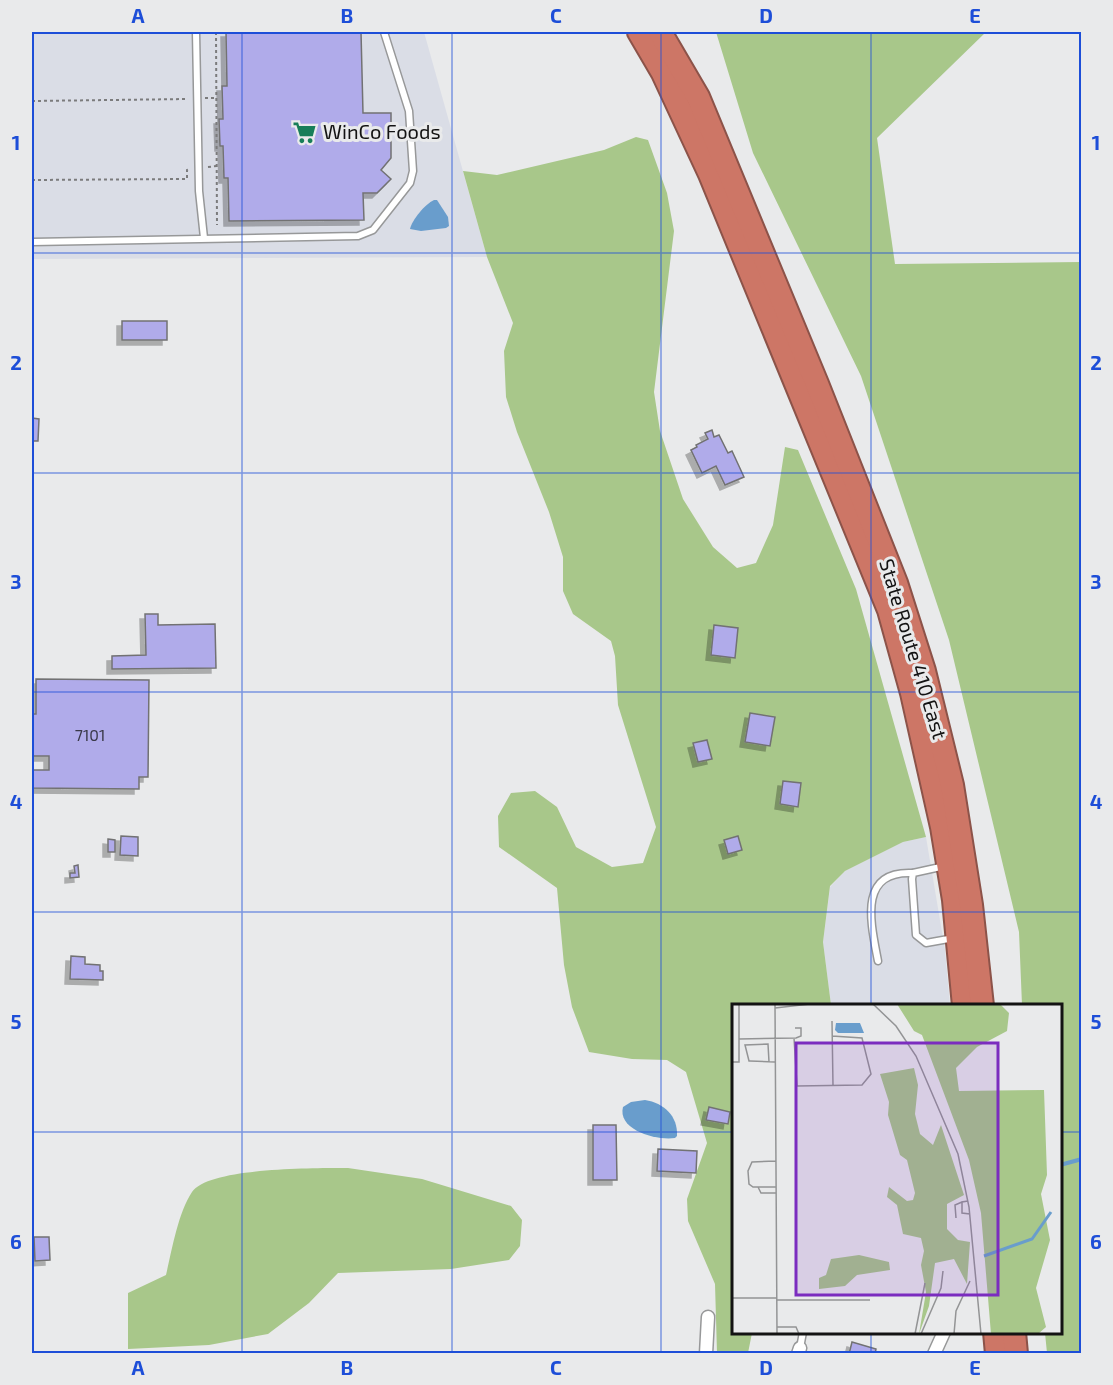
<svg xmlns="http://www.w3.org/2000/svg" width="1113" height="1385" font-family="'Exo 2',sans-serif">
<defs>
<filter id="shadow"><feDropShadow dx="-5" dy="5" stdDeviation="0" flood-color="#0004"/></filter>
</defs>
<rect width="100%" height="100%" fill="#e9eaeb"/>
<g fill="#dadde6">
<polygon points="32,32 424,32 487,257 32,259"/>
<polygon points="926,837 945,950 950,1005 831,1005 823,942 830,887 845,871 903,842"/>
</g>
<g fill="#a8c78a">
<polygon points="716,32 986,32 877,138 895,264 1081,262 1081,1353 1047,1353 1045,1333 1060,1332 1060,1006 1022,1005 1019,932 949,640 861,376 753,153"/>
<polygon points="636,137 648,140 667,193 674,231 654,392 660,431 683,499 713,547 737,568 756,563 773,525 785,447 798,450 856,589 926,837 903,842 845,871 830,886 823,942 831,1005 734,1006 734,1332 752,1333 748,1353 717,1353 715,1284 688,1221 687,1199 707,1143 686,1072 667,1060 632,1059 589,1052 572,1007 564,965 557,888 499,847 498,816 511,793 535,791 557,807 576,847 612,867 643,863 656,827 618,705 615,656 611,641 573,614 563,591 563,557 549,512 517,432 506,397 504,351 513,323 487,257 463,171 497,175 604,150"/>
<path d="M348,1168L422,1179L511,1206L522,1220L520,1246L509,1260L451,1269L338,1273L309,1303L268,1334L209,1345L128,1349V1293L166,1275C172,1250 178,1213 192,1192C209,1167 318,1168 348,1168Z"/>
</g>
<g fill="#699dcc">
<path d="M434,200H437L448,217L449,226L446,228L421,231L410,229C412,220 425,204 434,200Z"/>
<path d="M645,1100C664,1103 678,1116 677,1136L675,1138C657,1141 617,1130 623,1107L631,1102Z"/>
</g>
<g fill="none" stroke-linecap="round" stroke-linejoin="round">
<polyline stroke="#699dcc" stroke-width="4" points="1060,1165 1082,1159"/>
</g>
<g fill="#b0abea" stroke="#727273" stroke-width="1.5" filter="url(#shadow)">
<polygon points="226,32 361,32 363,113 391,113 391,158 381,170 391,179 377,193 363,193 364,220 229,221 228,178 224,178 223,146 220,146 219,119 223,119 222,86 227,86"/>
<rect x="122" y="321" width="45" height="19"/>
<polygon points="32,418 39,419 38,441 32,441"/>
<polygon points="712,430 714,437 719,435 728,453 732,451 744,477 725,485 716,466 702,473 691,450 697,447 696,445 708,439 705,433"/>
<polygon points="145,614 158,614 158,625 215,624 216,668 112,669 112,656 146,655"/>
<polygon points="714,625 738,628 735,658 711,655"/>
<polygon points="36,679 149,680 148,777 139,777 139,789 32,788 32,770 49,770 49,756 32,756 32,714 36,714"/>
<polygon points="750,713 775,717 770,746 745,742"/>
<polygon points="707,740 712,759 698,762 693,743"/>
<polygon points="783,781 801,783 798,807 780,804"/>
<polygon points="121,836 138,837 138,856 120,855"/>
<polygon points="738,836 742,850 728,854 724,840"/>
<polygon points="108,839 115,840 115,852 108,852"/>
<polygon points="78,865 79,877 70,878 70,873 75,873 74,866"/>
<polygon points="71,956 85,957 85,964 100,965 100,971 103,971 103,980 70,979"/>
<polygon points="709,1107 730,1112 728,1124 706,1120"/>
<polygon points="593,1125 616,1125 617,1180 593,1180"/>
<polygon points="658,1149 697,1151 696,1173 657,1171"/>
<polygon points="34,1237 49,1237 50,1260 35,1261"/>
<polygon points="852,1342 876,1349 875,1354 849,1354"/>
</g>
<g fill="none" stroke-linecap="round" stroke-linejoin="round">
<defs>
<g id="lane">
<polyline points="196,32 199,191 204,238"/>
<polyline points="32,242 358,236 373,230 410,183 413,171 409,111 384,32"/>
<polyline points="945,866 913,873 912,879 916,935 926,943 954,938"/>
<path d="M878,961C871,924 857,870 913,873"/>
<polyline points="800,1348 803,1332"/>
</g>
<g id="street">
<polyline points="706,1354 708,1317"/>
<polyline points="798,1354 800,1348"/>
<polyline points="934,1354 944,1332"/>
</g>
<g id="highway">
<polyline points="639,32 663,73 710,174 889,610 912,693 942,827 954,900 964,1006"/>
<polyline points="660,32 698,97 817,384 896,583 924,671 952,785 971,905 982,1006"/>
<polyline points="995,1332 997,1354"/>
<polyline points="1014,1332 1016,1354"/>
</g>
</defs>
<use href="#lane" stroke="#979899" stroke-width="9"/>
<use href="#street" stroke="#979899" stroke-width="15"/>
<use href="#highway" stroke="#8c5349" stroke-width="26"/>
<g stroke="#7b7b7c" stroke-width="2" stroke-dasharray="3 3" stroke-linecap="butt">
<polyline points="216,32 217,225"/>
<polyline points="205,98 216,98"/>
<polyline points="32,101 188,99"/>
<polyline points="208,167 217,166"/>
<polyline points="32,180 187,179 187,170 190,169"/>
</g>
<use href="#lane" stroke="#fff" stroke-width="6"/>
<use href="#street" stroke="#fff" stroke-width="12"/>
<use href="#highway" stroke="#cd7666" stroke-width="22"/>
</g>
<path fill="none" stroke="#1d4ed8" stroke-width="1.5" stroke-opacity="0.55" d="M242,32V1354M452,32V1354M661,32V1354M871,32V1006M32,253H1082M32,473H1082M32,692H1082M32,912H1082M32,1132H734M1060,1132H1082M871,1332V1354"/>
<defs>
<symbol id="supermarket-bare" viewBox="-9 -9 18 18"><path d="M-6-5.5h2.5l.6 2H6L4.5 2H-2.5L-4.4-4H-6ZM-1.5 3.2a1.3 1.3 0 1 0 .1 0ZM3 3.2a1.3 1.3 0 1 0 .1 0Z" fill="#177e59" stroke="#e9eaeb" stroke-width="2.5" paint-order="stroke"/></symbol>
</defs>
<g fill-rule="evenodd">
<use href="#supermarket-bare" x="288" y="116" width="33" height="33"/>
</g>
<g text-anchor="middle" stroke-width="6" stroke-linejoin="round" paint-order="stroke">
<g font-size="16" fill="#3a3949">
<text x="90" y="741">7101</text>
</g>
<g font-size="20" fill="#131313" stroke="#e9eaeb" text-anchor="start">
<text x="323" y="139">WinCo Foods</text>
</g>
<g font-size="20" fill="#131313" stroke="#e9eaeb">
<text transform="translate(913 649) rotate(73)" y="7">State Route 410 East</text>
</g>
</g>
<g transform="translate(732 1004)">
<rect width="330" height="330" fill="#e9eaeb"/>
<path d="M165,0H268L277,9L275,27L245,43L224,64L227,87L312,86L315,171L309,190L318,236L304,284L314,323L306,330H259L249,209L237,156L190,31L182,27ZM182,64L186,81L183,110L188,130L201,141L209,121L232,191L215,200V225L226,236L238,238L235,280L222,255L203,259L197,302L187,330L194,288L189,261L192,247L189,234L171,230L165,201L155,193L157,183L175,197L181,196L183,189L175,156L168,151L156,111L157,98L148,70ZM127,251L157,258L158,266L125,271L113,282L87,285V274L94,271L99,255Z" fill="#a8c78a"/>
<path d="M128,19L132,29H106L103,26L104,19Z" fill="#699dcc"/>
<path fill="none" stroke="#699dcc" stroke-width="3" d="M252,252L300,235L319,208"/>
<path fill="none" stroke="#939495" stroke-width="1.5" d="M43,0L45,330M141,0L164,22L184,52L226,150L237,203L249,330M43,4L78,0M100,17L101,82M62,34L65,82L130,81L139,70L130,34L100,32M7,35L64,34L69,32V24H63M0,58H7V0M37,58L36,40L13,41L17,57H18L43,58M44,157L20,158L16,167L17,180L21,183H44M26,183L29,189H44M236,197L230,198V209L238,210M224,214L223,201L230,198M0,294H45M45,296H138M45,323H64L67,330M183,330L193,279M189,330L209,284L211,267M222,330L224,307L238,277"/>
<path fill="#7b2cbf" fill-opacity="0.15" stroke="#7b2cbf" stroke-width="3" d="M64,39H266V291H64Z"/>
<rect width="330" height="330" fill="none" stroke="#131313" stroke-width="3"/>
</g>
<rect width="1113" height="1385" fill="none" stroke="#e9eaeb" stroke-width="66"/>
<rect x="33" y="33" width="1047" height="1319" fill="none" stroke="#1d4ed8" stroke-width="2"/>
<g font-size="20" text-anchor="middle" font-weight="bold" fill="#1d4ed8">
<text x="138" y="23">A</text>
<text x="347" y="23">B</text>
<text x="556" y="23">C</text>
<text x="766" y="23">D</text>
<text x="975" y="23">E</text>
<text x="16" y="150">1</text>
<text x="1096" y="150">1</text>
<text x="16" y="370">2</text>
<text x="1096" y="370">2</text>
<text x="16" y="589">3</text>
<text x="1096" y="589">3</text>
<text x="16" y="809">4</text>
<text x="1096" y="809">4</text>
<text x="16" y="1029">5</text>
<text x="1096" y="1029">5</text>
<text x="16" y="1249">6</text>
<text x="1096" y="1249">6</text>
<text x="138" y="1375">A</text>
<text x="347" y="1375">B</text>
<text x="556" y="1375">C</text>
<text x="766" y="1375">D</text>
<text x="975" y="1375">E</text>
</g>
</svg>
